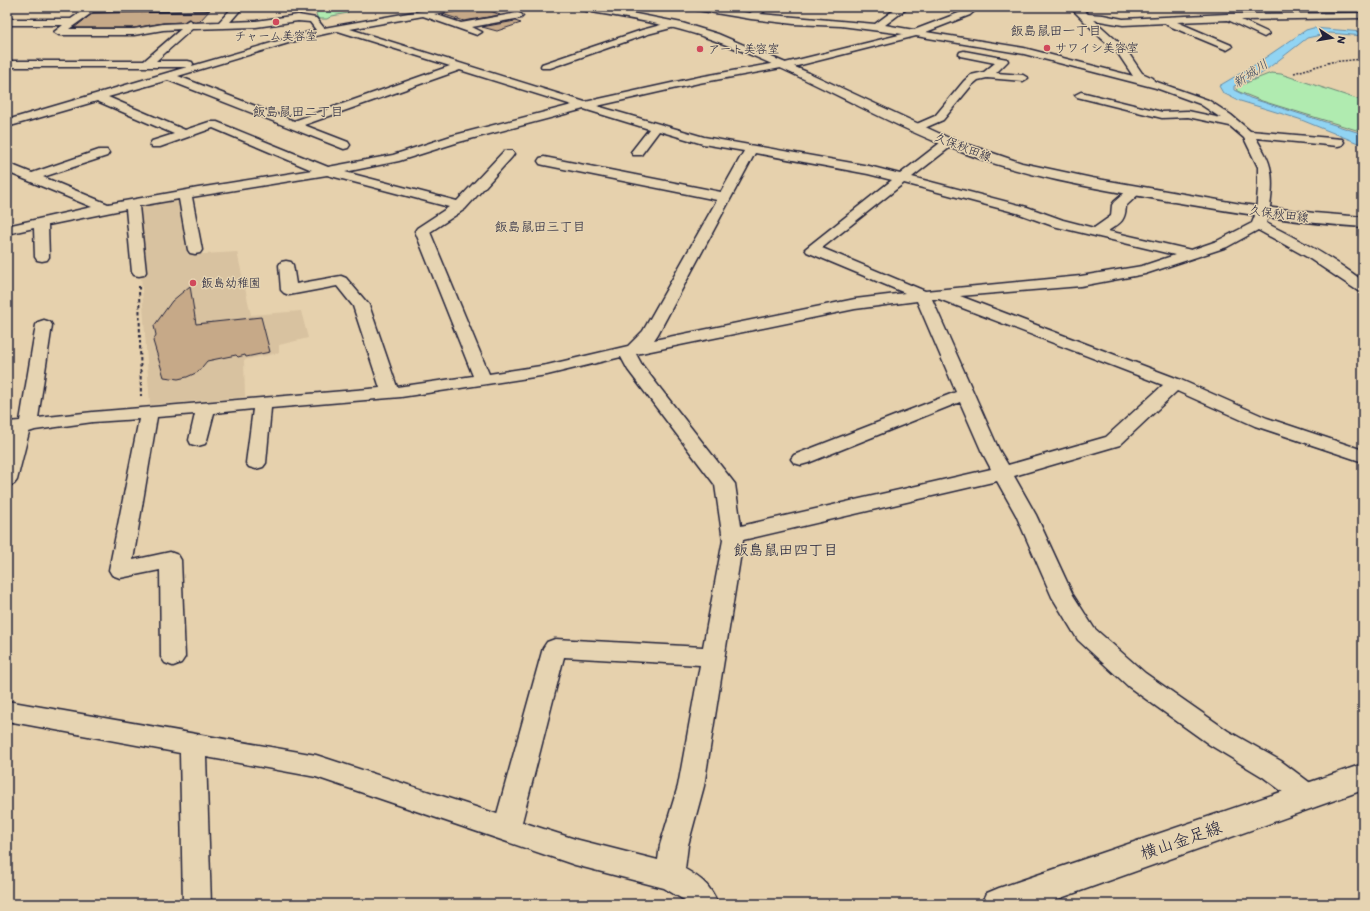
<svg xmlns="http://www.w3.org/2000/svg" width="1370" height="911" font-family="Itim,'Klee One',sans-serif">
<rect width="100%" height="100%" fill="#e6d1ad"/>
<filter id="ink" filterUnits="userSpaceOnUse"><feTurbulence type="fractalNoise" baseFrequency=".025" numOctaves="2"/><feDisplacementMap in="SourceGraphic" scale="8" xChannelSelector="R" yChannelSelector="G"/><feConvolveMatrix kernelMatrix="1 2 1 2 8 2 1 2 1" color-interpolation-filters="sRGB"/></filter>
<g filter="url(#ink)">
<polygon fill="#d8c2a0" points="180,197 188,255 237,252 251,315 301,311 308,338 279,345 279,353 244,360 245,397 150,405 136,205"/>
<g fill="#b0ebb0" stroke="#698676">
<path d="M313,7H343L348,13L332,16L327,19H319C315,16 317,11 313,7Z"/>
<polygon points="1271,73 1281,74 1363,101 1363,132 1262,101 1237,91 1236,87"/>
</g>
<polygon fill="#91d4f3" stroke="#658da9" points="1313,28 1363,32 1363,36 1330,33 1307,38 1257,77 1234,86 1234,90 1250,98 1363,134 1363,145 1299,119 1237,100 1223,93 1219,86 1224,83 1253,66 1306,30"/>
<g fill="#c6a988" stroke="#22223b">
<polygon points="464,7 489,7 489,10 500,15 464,21 442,14 458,11"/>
<polygon points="210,10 200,21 194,21 188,19 184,22 163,23 134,28 74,28 93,13 206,12"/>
<polygon points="515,21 521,23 497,31 482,27"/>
<polygon points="190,286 196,324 261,317 270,352 246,357 245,355 238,357 236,355 207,361 198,372 187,377 178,379 164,377 153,341 156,335 154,326 172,301"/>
</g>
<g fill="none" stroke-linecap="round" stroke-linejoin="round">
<defs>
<g id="street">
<path d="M88,7H211L206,10L93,12L69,29H134L163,24L184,23L189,20L194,23L219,22L233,7H243L230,22L256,21L298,15L316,18L324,28L442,7H463L458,10L434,14L461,23L518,13L521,14L523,16L521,18L472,27L482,32L477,35L423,16L350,29L585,102L699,77L781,62L785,63L903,34L841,26L794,24L751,19L697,10L692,7H713L750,13L760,7H771L760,14L875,24L898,7H909L885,25L914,30L964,11L969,7H979L970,15L926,32L1024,48L1133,76L1117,52L1101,38L1070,7H1080L1088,14L1103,15L1123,19L1227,14L1363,13V17L1361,18L1241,20L1267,32L1269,34L1264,37L1228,20L1177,22L1231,45L1232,47L1227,50L1167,25L1165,23L1123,25L1094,20L1125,48L1142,73L1153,78L1154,81L1208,100L1231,115L1250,131L1342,139L1344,142L1342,145L1338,146L1256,138C1261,147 1268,157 1270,167C1274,182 1271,209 1266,223C1300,240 1333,258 1363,281V293L1358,291L1307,257L1258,230L1227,247L1145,274L1081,286L960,296L1181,380L1267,418L1363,450V462L1255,426L1177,391L1120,445L1014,476L1036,515L1073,595L1094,628L1145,673L1228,731L1281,761L1317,788L1321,796L1317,804L1308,808L1299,804L1263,777L1210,745L1129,687L1078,640L1052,597L1016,515L997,481L743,540L704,786L688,845L685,869C702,879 710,885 718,904H687L684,900L664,888L575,865L316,777L206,757L211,904H183L180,753L7,721V701L316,755L497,814L543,648L547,642L555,639L703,647L723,540L715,485L628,370L621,357L547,375L401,397L271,408L266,463L263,467L256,469L249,467L246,463L253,409L214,413L207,440L205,444L198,446L191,444L189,440L195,414L157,417L133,560L170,552L178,555L181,560L185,657L181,663L173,666L165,663L161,657L160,570L120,578L112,575L109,570L139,419L93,422L35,430L29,432L17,480L14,484L7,486V444L10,433L7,434V422L20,421L36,325L38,322L44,320L50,322L52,325L38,418L93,412L380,388L353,306L337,286L289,295L284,293L281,290L279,265L281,262L286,261L291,262L293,265L296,284L341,276L346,278L369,305L397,387L473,376L415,231L417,228L449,207L327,175L192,197L202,250L200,253L195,254L190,253L188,250L179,199L139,206L146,272L144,275L139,276L134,275L132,272L126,209L48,225L49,257L47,260L42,261L37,260L35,257L34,228L7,234V226L92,207L7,172V163L32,173L99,150H107L109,153L107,156L43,177L108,204L198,188L312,170L213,128L160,147H152L150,144L152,141L174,134L97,101L7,127V120L187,67H7V61H144L181,29L163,30L134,35H59L54,32L63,25H7V19H71ZM298,21L310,22L316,30L192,66L193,64L192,62L188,61H156L192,29L256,27ZM338,31L450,66L294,121L178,76L302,39ZM916,36L1024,54L1156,88L1200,104L1221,118L1188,111L1162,112L1081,92L1075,95L1077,97L1162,118L1188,117L1230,126L1244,138L1258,167V188L1256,213L1252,223L1217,241L1191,250L1108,231C1120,223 1125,222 1126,206L1142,191L1140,188H1130L1114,202L1112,205L1111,216L1094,228L1063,220L1027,207L912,177L953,145L955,142L953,139H945L900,174L869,166L704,137L597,106L699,83L781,68L785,69ZM460,70L572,105L451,136L393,155L328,167L217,122H209L185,130L108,97L168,80L344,149L348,148L350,145L348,142L304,125ZM584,109L649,129L631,152L633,155H641L659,131L703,144L744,151L721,192L544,157L540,158L538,161L540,164L544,165L717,200L643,331L628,346L547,365L489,374L430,232L465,209L512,157L514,154L512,151H504L457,201L345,172L399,161L459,142ZM755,153L868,174L892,180L805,249L807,252L905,293L855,299L654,340L658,334ZM904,183L1017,213L1053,226L1175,255L1142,266L1081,276L925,291L822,248ZM932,299H939L1163,385L1106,437L1008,465L999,450ZM917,301L956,392L794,455L791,459L794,463L801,465L808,463L960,402L981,450L991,469L741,526L735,484L642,365L636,354L855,309ZM564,657L700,665L678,786L660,845L658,860L575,839L522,822Z"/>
<polygon points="672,22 675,23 677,25 675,27 648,34 550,68 542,68 541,66 542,64 642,30"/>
<polygon points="964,51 1007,59 1008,61 996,73 1023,75 1028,78 1023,81 987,78 978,80 972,85 943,120 920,130 912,130 910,128 912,126 935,116 964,81 971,75 984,72 995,63 960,56 959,54 960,52"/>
</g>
<g id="secondary">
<path d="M576,7H599L631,13L682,23L718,34L809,73L949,138L1022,163L1092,178L1241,204L1314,213L1363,217V227C1297,223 1233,212 1168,201C1099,189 1030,178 964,153C878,121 800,71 713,40C671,24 625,18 581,10Z"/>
<polygon points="1363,764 1363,790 1044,904 982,904 987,893 999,888"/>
</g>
</defs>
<use href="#street" stroke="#22223b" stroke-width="3"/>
<use href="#secondary" stroke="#22223b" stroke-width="3"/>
<polyline stroke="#22223b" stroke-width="1.5" stroke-dasharray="2 1.5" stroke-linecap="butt" points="1294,73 1331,62 1363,59"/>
<polyline stroke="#22223b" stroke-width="2" stroke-dasharray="3.5 2.5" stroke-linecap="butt" points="139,286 141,396"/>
<use href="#street" fill="#e6d4b2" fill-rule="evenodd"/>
<use href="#secondary" fill="#e6d4b2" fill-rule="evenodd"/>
</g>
</g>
<g fill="#d1495b" stroke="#e6d4b2" stroke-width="1.5">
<circle cx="276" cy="22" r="4"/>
<circle cx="1047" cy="48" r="4"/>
<circle cx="700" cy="49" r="4"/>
<circle cx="193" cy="283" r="4"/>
</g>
<g text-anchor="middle" stroke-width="3" stroke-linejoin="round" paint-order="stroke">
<g font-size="12" fill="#22223b" stroke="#e6d4b2" text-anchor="start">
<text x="276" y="40" text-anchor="middle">チャーム美容室</text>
<text x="1055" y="52">サワイシ美容室</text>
<text x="708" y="53">アート美容室</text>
<text x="201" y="287">飯島幼稚園</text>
</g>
<g font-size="12" fill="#22223b" stroke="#e6d4b2">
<text transform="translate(963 147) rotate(21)" y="4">久保秋田線</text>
<text transform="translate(1279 214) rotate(8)" y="4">久保秋田線</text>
</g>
<g font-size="13" fill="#22223b" stroke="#e6d4b2">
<text x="1056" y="35">飯島鼠田一丁目</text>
<text x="298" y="116">飯島鼠田二丁目</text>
<text x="540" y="231">飯島鼠田三丁目</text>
</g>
<g font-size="13" font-style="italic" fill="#384660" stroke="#e6d4b2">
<text transform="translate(1250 73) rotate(-34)" y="5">新城川</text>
</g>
<g font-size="15" fill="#22223b" stroke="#e6d4b2">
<text x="786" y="555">飯島鼠田四丁目</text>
</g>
<g font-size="17" fill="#22223b" stroke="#e6d4b2">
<text transform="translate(1181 840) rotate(-19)" y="6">横山金足線</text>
</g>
</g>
<rect width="1370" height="911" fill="none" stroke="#e6d4b2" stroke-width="24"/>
<rect x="12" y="12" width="1346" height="887" fill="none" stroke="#22223b" stroke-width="1.5" filter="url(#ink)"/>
<g transform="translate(1332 38) rotate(102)" stroke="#e6d4b2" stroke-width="3" paint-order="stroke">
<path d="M0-3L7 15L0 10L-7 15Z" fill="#22223b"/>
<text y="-6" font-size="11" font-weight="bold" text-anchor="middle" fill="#22223b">N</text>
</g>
</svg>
